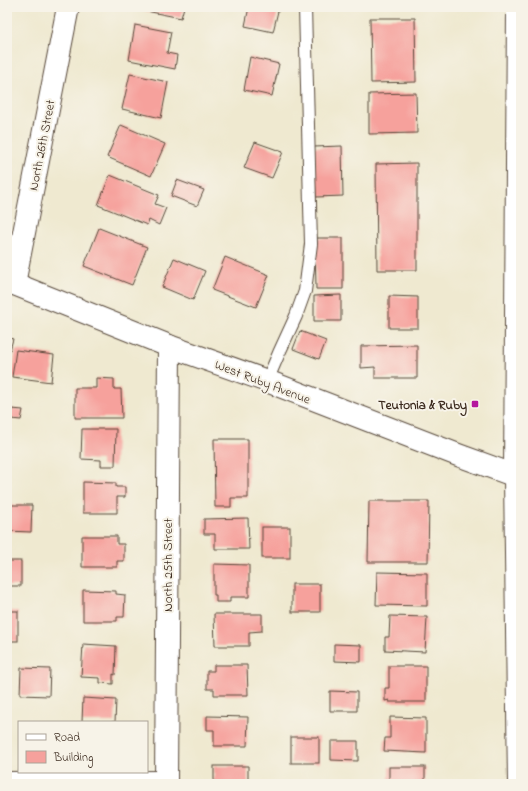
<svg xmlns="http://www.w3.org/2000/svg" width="528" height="791" font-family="'Indie Flower',sans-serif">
<rect width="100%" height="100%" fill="#f7f3e8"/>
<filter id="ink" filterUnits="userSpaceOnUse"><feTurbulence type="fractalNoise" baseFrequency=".025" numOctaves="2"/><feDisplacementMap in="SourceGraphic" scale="8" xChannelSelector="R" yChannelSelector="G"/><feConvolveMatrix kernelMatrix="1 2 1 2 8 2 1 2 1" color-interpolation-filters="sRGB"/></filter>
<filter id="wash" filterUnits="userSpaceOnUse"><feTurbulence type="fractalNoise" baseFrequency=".012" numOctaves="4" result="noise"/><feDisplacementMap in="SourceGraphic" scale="16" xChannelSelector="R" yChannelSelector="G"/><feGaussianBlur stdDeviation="0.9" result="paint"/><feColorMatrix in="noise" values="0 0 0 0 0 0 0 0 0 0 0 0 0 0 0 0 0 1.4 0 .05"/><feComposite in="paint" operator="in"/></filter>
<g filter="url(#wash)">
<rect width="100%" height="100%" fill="#efe9d0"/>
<g id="blocks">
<g fill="#f6a19c">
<polygon points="142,7 184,7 181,18 141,10"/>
<polygon points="249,7 279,7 273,32 245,26"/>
<polygon points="370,18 415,18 416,82 371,83"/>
<polygon points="135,25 171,32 167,53 177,55 175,69 129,60"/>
<polygon points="250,57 279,64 272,96 244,90"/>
<polygon points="130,74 168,82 161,118 122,109"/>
<polygon points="416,93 417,133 369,134 369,94"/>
<polygon points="121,125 165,144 151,176 107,157"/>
<polygon points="255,142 283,152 272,178 244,168"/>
<polygon points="342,146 343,196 316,197 314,147"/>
<polygon points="417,163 417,270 377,270 376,164"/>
<polygon points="110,175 159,195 155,204 166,208 159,225 149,220 147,225 98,205"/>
<polygon points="177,180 204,190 197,206 171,196"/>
<polygon points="99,228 147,247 132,285 84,266"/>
<polygon points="315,238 343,238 343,289 316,289"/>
<polygon points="225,257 269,275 256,307 212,290"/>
<polygon points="174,258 205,271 193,300 162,287"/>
<polygon points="341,295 341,321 314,321 314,296"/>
<polygon points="389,296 418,297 418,328 389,328"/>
<polygon points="300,331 326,341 319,359 293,349"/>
<polygon points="7,337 13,339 7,361"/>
<polygon points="417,345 417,378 375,378 375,367 361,368 361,346"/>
<polygon points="16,350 54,355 51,382 12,377"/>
<polygon points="96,378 114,379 114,389 121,389 122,418 75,418 75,388 96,388"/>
<polygon points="12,409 23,410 21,420 11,419"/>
<polygon points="82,429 116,429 115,466 101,466 101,460 81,459"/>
<polygon points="214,439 248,439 248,498 231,498 231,507 215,507"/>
<polygon points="83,482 116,483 116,487 125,487 125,497 117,497 117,513 83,513"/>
<polygon points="369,501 429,501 428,562 368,562"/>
<polygon points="7,505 32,505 31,532 7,531"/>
<polygon points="248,518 249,549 215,549 215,534 204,534 204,519"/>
<rect x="262" y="527" width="28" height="31"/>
<polygon points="82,536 117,536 117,544 124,544 124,561 117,561 117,567 82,567"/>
<rect x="7" y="561" width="14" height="25"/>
<polygon points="214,564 249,565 249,597 230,597 230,602 216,602 216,595 214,595"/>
<polygon points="377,572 427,573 427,606 376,605"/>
<rect x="292" y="584" width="28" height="28"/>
<polygon points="83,590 116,591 116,594 125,595 124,617 117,617 117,621 83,621"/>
<rect x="7" y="611" width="11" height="30"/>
<polygon points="214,614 262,614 262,631 249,632 249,646 215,646"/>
<polygon points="390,616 427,617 425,652 385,650 385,637 389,637"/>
<polygon points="83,644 116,646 115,675 113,674 113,684 100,683 100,678 81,677"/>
<polygon points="334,644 361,645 361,662 334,661"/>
<polygon points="214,665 247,665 248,695 214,695 214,689 207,689 207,671 214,671"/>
<polygon points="389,666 426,666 426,702 389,702 389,700 385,701 385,688 389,688"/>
<polygon points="21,668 50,669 49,696 20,695"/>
<polygon points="330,691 357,692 357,711 330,711"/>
<polygon points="83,698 116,700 115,722 82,722"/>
<polygon points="207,716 248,717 247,746 214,746 214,730 207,730"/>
<polygon points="390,717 426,718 426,753 384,751 385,738 390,738"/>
<rect x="291" y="737" width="28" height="26"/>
<polygon points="331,741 358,741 358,761 331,760"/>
<rect x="214" y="766" width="34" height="18"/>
<rect x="389" y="767" width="36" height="17"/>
</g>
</g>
</g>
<g filter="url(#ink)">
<use href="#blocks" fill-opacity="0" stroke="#564739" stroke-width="1"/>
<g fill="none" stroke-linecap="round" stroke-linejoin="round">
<defs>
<polyline id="service" points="267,381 279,353 296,316 305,291 311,244 305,7"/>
<g id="minor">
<polyline points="7,281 169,346 267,381 458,455 521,478"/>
<polyline points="14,284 68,7"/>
<polyline points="7,783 166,782"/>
<polyline points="166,784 169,346"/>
</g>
<polyline id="secondary" points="518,7 515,476 519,784"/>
</defs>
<use href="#service" stroke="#564739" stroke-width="14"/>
<use href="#minor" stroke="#564739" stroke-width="24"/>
<use href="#secondary" stroke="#564739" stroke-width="24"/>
<use href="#service" stroke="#fff" stroke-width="12"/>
<use href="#minor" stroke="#fff" stroke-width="22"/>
<use href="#secondary" stroke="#fff" stroke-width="22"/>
</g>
</g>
<rect fill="#b5179e" stroke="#f7f3e8" stroke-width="1.5" x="471" y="400" width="8" height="8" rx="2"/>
<g text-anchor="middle" stroke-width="4" stroke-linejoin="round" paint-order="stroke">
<g font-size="13" fill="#3b2a1e" stroke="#f7f3e8">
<text transform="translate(41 145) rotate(-79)" y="5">North 26th Street</text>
<text transform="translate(263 381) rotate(21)" y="5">West Ruby Avenue</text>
<text transform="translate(167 565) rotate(-90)" y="5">North 25th Street</text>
</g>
<g font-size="13" font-weight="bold" fill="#3b2a1e" stroke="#f7f3e8" text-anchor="end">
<text x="467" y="409">Teutonia &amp; Ruby</text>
</g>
</g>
<rect width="528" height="791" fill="none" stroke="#f7f3e8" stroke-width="24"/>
<rect x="18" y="721" width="130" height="52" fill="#f7f3e8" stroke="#aca397"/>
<rect x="26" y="734" width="20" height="6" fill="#ffffff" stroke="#aca397"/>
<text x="54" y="741" font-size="12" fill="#3b2a1e">Road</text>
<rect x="26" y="751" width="20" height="12" fill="#f6a19c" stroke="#aca397"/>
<text x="54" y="761" font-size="12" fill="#3b2a1e">Building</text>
</svg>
